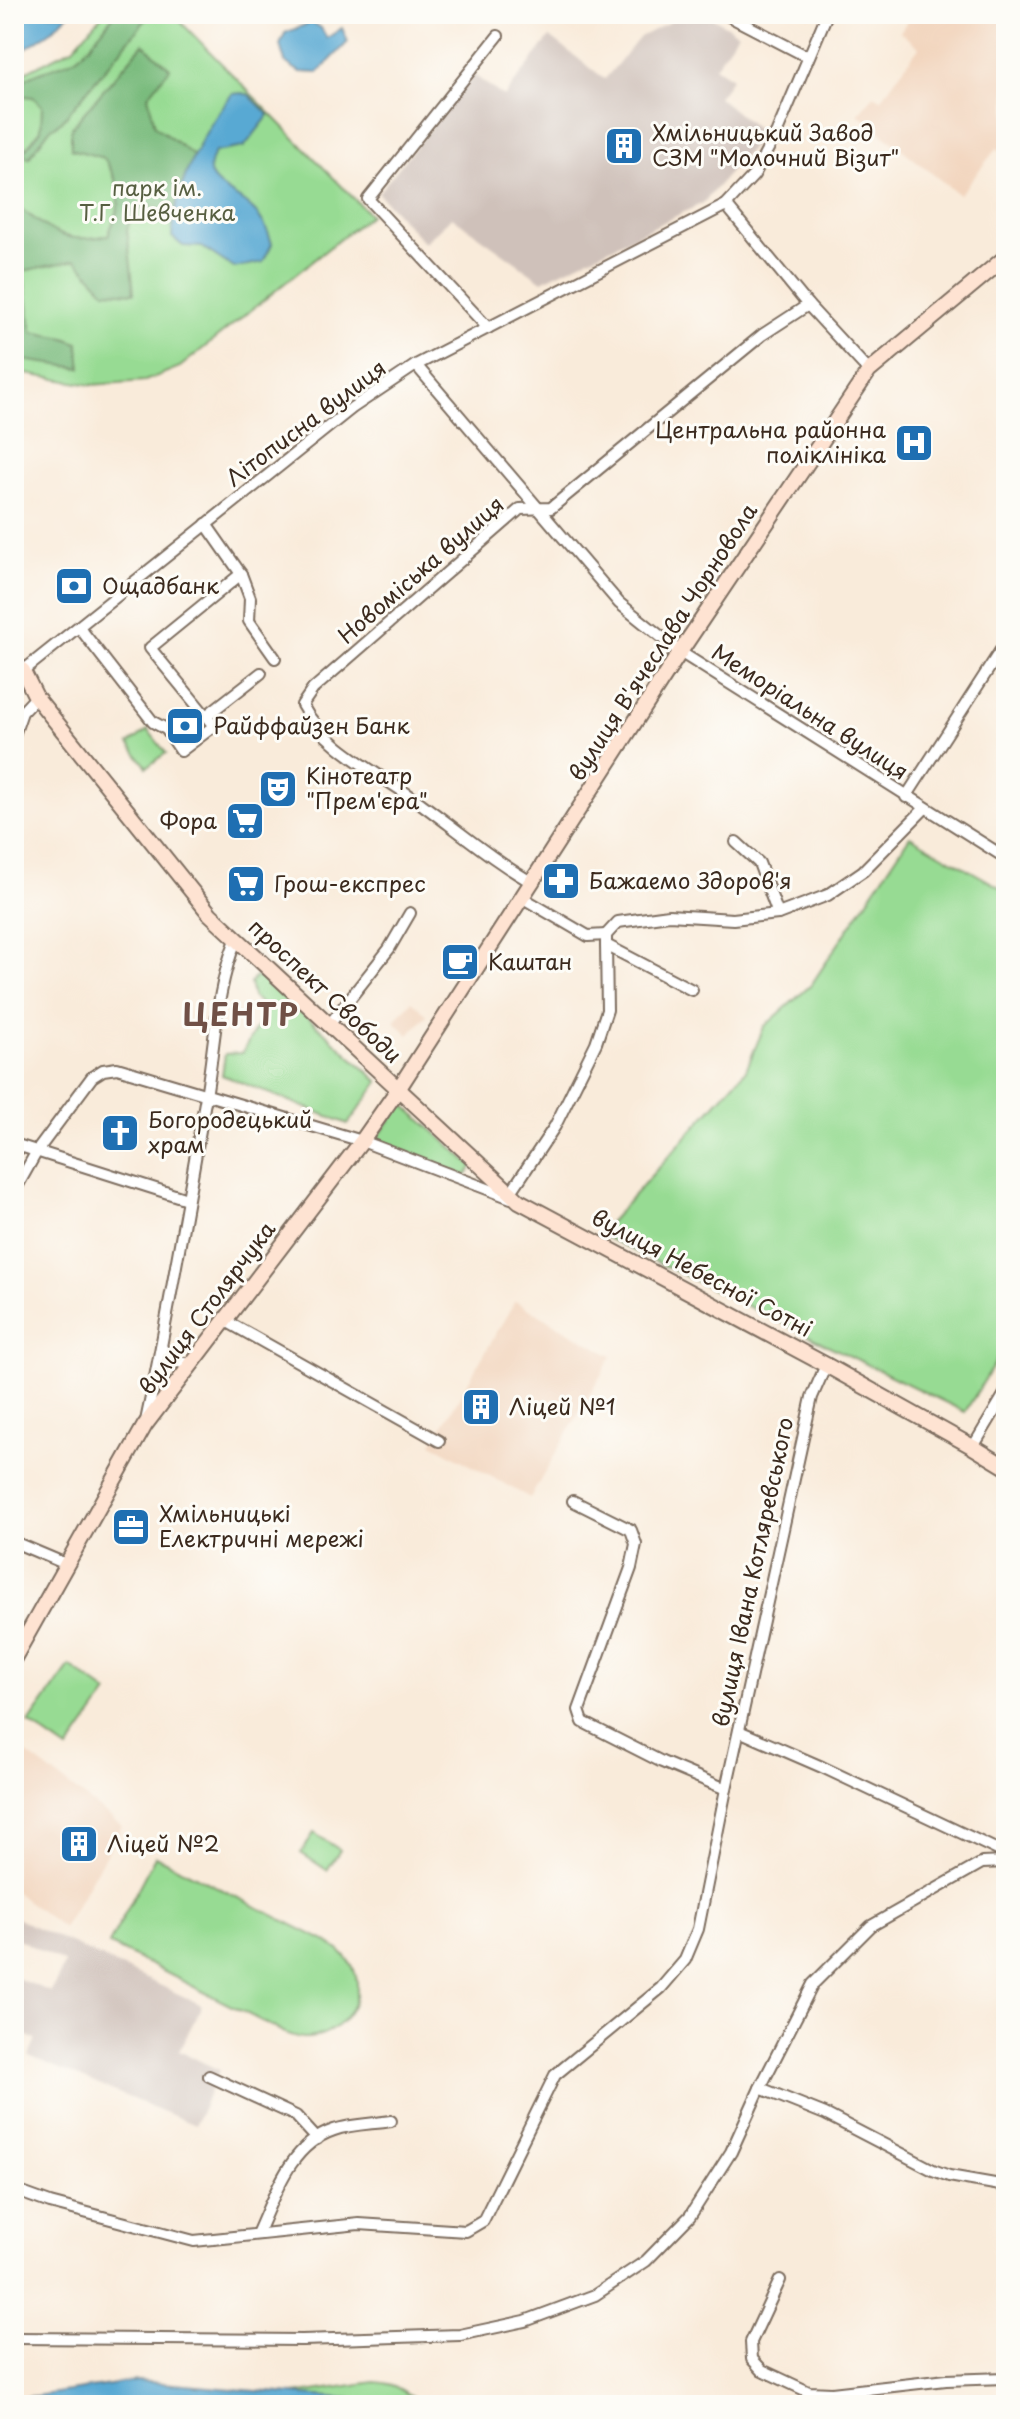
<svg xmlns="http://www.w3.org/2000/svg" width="1020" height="2419" font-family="'Playpen Sans',sans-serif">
<rect width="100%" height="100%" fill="#fdfcf7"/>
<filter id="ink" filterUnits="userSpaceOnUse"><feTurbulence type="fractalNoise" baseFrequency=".0125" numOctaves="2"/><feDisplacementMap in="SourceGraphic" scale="16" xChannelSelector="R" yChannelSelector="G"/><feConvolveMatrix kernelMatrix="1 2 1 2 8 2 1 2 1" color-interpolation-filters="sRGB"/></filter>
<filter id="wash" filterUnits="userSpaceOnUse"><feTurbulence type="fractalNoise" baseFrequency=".006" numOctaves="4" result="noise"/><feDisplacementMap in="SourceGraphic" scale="32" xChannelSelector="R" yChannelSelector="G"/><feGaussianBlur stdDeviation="1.8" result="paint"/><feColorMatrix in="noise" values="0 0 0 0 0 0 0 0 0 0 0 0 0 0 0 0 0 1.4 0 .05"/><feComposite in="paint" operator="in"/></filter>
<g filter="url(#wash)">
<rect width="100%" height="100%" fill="#f9ebda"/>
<g fill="#f2d5be">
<polygon points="912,14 1006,14 1006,154 997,148 959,195 858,114 874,95 881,99 919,47 900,32"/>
<polygon points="412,1001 427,1015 409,1035 394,1021"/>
<polygon points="515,1301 612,1356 530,1498 432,1444"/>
<polygon points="14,1744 122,1826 63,1928 14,1891"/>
</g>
<g fill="#cfc1ba">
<polygon points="685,14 707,14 738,33 715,67 732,78 718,97 763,134 703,203 542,281 452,217 424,243 378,193 474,75 504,97 550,37 605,79 640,37"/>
<polygon points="14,1917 202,2005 179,2051 219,2070 195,2125 29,2056 36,2040 14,2030 14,1977 51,1992 65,1963 14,1937"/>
</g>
<g fill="#97db93" stroke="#698258" stroke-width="2">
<polygon points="103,14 173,14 370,215 180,367 145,381 91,385 14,372 14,81 21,74 73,48"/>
<polygon points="148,730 166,753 147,767 129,744"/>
<polygon points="910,836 1006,891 1006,1345 965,1412 599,1234 746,1070 764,1027 811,985"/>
<polygon points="255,977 266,979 379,1082 348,1124 222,1075 225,1054 242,1053 267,1009 253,997 250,983"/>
<polygon points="402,1103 473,1166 466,1176 376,1140"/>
<polygon points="70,1666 108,1693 68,1750 29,1723"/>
<polygon points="314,1833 340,1850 327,1870 301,1853"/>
<path d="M155,1856L327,1942C332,1946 339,1949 343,1954C375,1985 348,2034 308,2038C300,2039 291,2035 283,2032L109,1944Z"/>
<path d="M374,2382C404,2383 405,2399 433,2405H310L293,2394Z"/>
</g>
<g fill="#79bb7d" stroke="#5a724e" stroke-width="2">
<path d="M115,14H146L149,16L62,121L49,130L29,158L22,153L41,130L42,106L33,97L14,95C21,69 58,71 77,57C91,47 103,27 115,14Z"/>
<path d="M143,44L170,68L148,96L155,126L194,156L173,218L154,206L134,211L127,229L134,293L105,291L76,260L23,271L32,332L65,338L78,343L81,368L14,359V204C50,229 61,246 108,235C123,200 124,191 104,158L71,149V128Z"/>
</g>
<g fill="#58a9d3" stroke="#4a6a78" stroke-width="2">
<polygon points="14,14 69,14 50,32 14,56"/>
<polygon points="312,22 321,28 327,38 342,28 348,42 318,73 300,72 285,62 280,45 285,33"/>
<path d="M242,93L249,95L269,115L244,147L215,152C196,183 232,190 250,207C262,217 268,229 272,244L263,262L234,268L202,247L183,246L172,237C174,187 202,132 232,94Z"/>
<polygon points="137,2381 378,2401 399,2405 14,2405 14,2399"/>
</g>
</g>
<g filter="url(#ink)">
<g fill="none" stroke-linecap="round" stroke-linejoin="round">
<defs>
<g id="street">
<polyline points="725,14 808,57"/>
<polyline points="726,205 808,305 869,371"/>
<polyline points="488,328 368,199 498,36"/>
<polyline points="416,365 619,603 680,652 1006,858"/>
<polyline points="206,524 241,574 250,598 249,621 275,658"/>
<polyline points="79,627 153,722 166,729 181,751 214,726 150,648 241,574"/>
<polyline points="23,671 352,408 416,365 726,205 754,175 777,132 827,14"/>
<polyline points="206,716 261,673"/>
<polyline points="14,735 22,712 36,697"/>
<polyline points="906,797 1006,642"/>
<polyline points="736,842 759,863 778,914 828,895 863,871 925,808"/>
<path d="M533,883C494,861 460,832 423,805C384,776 324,748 302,705L313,689L520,509L551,508L762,335L808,305"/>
<polyline points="523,898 588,936 606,935"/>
<polyline points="692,990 606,945 606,935 618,922 669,915 733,919 778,914"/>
<polyline points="329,1025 389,949 410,913"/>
<polyline points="14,1144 187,1199"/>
<polyline points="14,1192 37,1151 92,1077 103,1070 117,1068 362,1141 511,1198"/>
<polyline points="511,1192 555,1126 596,1043 607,1010 606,945"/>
<polyline points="224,1320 439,1441"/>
<path d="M162,1348C171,1361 177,1364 193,1363"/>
<path d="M146,1421C169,1313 187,1204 206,1096C215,1044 216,989 236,940"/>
<polyline points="973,1447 1006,1392"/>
<polyline points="573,1501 631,1530 636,1544 631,1568 579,1710 583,1722 662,1762 726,1789 812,1397 826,1365"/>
<polyline points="14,1542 66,1564"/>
<polyline points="739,1731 822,1767 1006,1854"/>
<polyline points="209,2076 296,2116 317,2139"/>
<polyline points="760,2088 825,2114 933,2170 949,2176 1006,2186"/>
<polyline points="14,2190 50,2203 194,2241 359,2224 466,2231 483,2221 555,2075 661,1988 685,1960 698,1929 726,1789"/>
<path d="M257,2234C275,2195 289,2145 334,2130C351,2124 373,2124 391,2121"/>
<polyline points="780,2280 751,2342 752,2359 762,2370 809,2392 832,2393 946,2380 1006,2378"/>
<polyline points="14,2338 302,2340 460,2335 525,2321 595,2295 646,2261 690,2216 731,2152 760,2088 813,1984 871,1926 982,1863 1006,1862"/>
</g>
<g id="secondary">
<polyline points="14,662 23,671 36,697 210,914 519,1201 826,1365 973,1447 1006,1467"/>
<polyline points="14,1658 145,1425 362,1141 399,1088 680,652 869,371 1006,257"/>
</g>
</defs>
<use href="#street" stroke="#7e6e60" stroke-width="14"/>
<use href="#secondary" stroke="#7e6e60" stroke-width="18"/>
<use href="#street" stroke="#fff" stroke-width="10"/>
<use href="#secondary" stroke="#fee3d2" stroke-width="14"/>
</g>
</g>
<defs>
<symbol id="building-square" viewBox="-11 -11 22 22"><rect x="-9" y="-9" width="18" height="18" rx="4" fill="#1f6fb2" stroke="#fdfcf7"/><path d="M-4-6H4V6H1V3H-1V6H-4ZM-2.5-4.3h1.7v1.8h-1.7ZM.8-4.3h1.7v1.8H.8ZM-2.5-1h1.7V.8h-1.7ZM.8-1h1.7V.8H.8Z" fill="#fff"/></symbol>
<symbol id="hospital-square" viewBox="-11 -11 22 22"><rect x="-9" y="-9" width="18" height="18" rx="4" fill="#1f6fb2" stroke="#fdfcf7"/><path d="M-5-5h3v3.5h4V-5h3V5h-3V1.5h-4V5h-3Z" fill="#fff"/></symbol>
<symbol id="bank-square" viewBox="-11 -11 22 22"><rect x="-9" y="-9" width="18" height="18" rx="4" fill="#1f6fb2" stroke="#fdfcf7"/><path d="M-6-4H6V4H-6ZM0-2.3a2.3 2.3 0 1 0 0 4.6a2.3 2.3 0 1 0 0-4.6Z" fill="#fff"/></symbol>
<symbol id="theatre-square" viewBox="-11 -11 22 22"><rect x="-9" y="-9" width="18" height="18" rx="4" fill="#1f6fb2" stroke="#fdfcf7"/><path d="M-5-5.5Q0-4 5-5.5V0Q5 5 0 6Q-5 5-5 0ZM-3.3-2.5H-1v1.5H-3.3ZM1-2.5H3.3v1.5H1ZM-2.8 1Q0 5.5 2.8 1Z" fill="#fff"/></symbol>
<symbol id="supermarket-square" viewBox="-11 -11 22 22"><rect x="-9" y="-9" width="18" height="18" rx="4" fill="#1f6fb2" stroke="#fdfcf7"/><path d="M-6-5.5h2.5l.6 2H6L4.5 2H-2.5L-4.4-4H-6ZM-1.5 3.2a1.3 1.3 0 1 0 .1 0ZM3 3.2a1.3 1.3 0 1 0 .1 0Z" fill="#fff"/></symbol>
<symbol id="pharmacy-square" viewBox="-11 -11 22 22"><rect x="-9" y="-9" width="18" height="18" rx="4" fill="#1f6fb2" stroke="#fdfcf7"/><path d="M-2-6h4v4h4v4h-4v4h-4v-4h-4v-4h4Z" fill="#fff"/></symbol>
<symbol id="cafe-square" viewBox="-11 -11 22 22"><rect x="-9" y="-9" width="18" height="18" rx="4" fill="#1f6fb2" stroke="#fdfcf7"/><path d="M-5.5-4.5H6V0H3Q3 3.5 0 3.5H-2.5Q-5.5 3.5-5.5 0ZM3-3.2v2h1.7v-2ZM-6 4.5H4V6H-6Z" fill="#fff"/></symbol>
<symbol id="church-square" viewBox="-11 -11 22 22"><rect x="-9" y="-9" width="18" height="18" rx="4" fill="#1f6fb2" stroke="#fdfcf7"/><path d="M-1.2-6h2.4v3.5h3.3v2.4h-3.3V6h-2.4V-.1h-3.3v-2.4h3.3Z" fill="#fff"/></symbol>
<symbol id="office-square" viewBox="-11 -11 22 22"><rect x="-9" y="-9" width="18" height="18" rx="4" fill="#1f6fb2" stroke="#fdfcf7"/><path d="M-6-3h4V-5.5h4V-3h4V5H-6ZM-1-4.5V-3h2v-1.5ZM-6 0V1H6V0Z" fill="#fff"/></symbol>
</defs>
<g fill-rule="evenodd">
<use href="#building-square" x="602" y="124" width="44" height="44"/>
<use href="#hospital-square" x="892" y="421" width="44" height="44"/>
<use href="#bank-square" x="52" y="564" width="44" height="44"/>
<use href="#bank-square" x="163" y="704" width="44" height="44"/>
<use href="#theatre-square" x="256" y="767" width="44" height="44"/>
<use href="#supermarket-square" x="223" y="799" width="44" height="44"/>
<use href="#pharmacy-square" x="539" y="859" width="44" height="44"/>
<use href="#supermarket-square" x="224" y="862" width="44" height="44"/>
<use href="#cafe-square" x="438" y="940" width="44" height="44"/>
<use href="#church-square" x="98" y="1111" width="44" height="44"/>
<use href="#building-square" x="459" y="1385" width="44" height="44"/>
<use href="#office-square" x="109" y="1505" width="44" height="44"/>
<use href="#building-square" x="57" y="1822" width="44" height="44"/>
</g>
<g text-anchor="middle" stroke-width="6" stroke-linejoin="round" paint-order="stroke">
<g font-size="22" fill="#3b2a1e" stroke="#fdfcf7" text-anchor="start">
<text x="652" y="141">Хмільницький Завод<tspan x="652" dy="25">СЗМ "Молочний Візит"</tspan></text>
<text x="886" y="438" text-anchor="end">Центральна районна<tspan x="886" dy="25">поліклініка</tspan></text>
<text x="102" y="594">Ощадбанк</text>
<text x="213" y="734">Райффайзен Банк</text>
<text x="306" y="784">Кінотеатр<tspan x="306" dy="25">"Прем'єра"</tspan></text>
<text x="217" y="829" text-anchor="end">Фора</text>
<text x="589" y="889">Бажаемо Здоров'я</text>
<text x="274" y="892">Грош-експрес</text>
<text x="488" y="970">Каштан</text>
<text x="148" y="1128">Богородецький<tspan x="148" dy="25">храм</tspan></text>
<text x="509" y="1415">Ліцей №1</text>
<text x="159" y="1522">Хмільницькі<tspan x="159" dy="25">Електричні мережі</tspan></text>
<text x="107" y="1852">Ліцей №2</text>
</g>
<g font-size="22" fill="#575f41" stroke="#fdfcf7">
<text x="157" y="196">парк ім.<tspan x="157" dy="25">Т.Г. Шевченка</tspan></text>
</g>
<g font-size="22" fill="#3b2a1e" stroke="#fdfcf7">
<text transform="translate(306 423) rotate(-37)" y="8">Літописна вулиця</text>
<text transform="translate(421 570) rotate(-41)" y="8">Новоміська вулиця</text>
<text transform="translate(663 642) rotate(-57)" y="8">вулиця В'ячеслава Чорновола</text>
<text transform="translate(810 712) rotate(33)" y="8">Меморіальна вулиця</text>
<text transform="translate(325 991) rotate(43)" y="8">проспект Свободи</text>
<text transform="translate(702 1273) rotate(28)" y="8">вулиця Небесної Сотні</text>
<text transform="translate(207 1308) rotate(-53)" y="8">вулиця Столярчука</text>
<text transform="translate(753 1572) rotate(-78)" y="8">вулиця Івана Котляревського</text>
</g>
<g font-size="30" font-weight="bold" letter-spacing="2" fill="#705046" stroke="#fdfcf7">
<text x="241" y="1026">ЦЕНТР</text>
</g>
</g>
<rect width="1020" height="2419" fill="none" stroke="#fdfcf7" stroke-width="48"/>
</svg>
